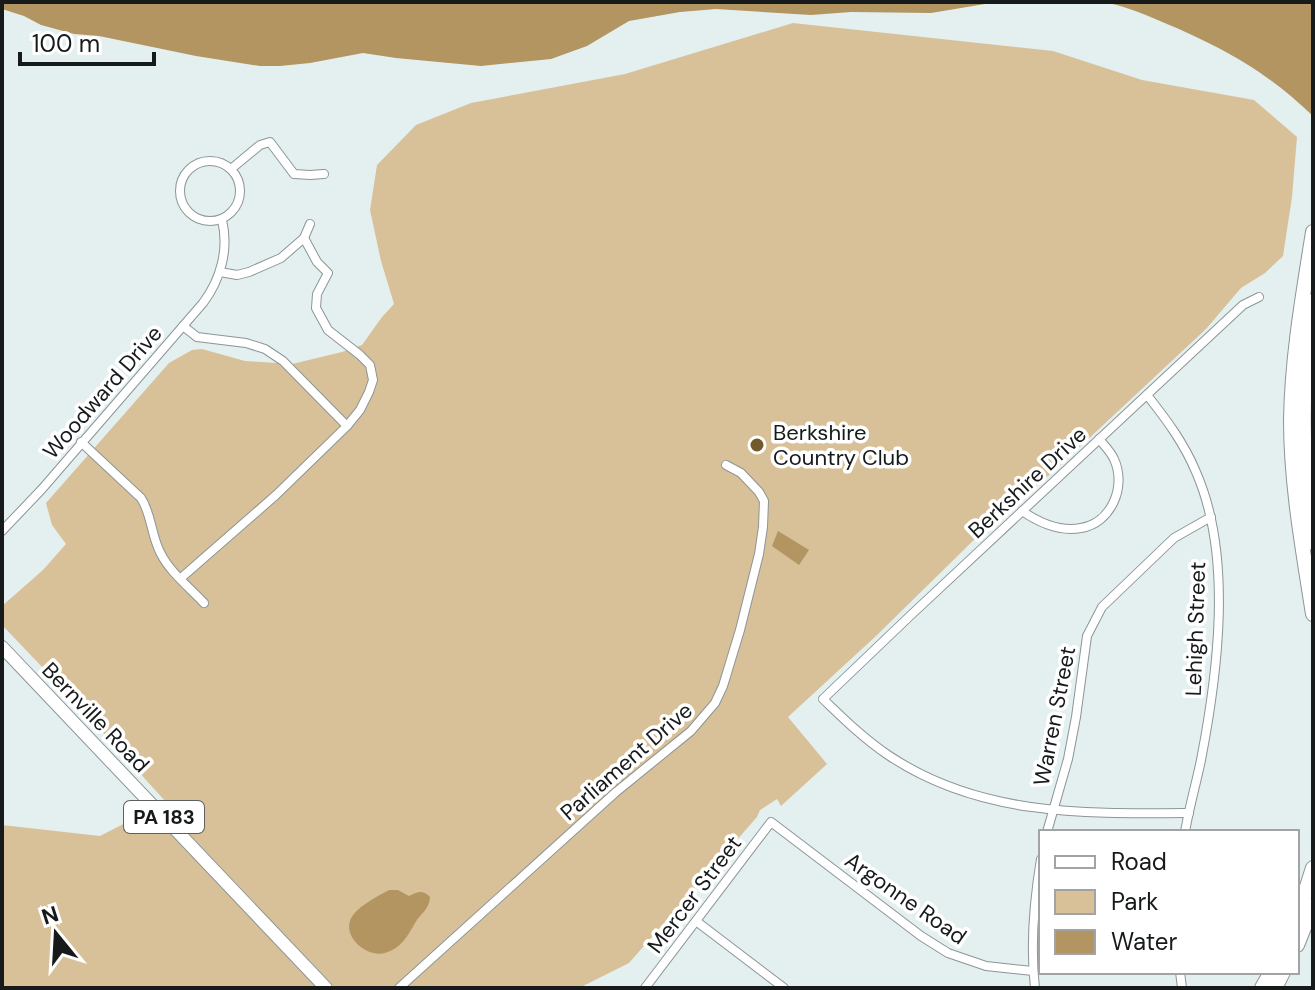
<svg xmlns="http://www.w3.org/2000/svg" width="1315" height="990" font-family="'DM Sans',sans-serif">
<rect width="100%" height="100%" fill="#e4eff0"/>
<polygon fill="#d8c198" points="793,23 1053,51 1142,80 1254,100 1297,137 1292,197 1283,256 1265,273 1241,288 1206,329 1054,471 983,531 876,636 788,717 827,764 781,806 777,799 760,810 757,817 629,963 579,988 2,988 2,825 100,836 166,802 66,692 2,625 2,606 43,570 66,544 52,525 46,503 169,363 192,350 202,349 245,361 292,364 342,352 362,345 382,317 394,304 381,261 370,210 377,165 416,125 471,103 625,74"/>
<g fill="#b29560">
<polygon points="2,2 997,2 931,13 851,12 811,15 716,9 680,12 629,21 587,46 551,59 481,66 396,58 363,53 310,63 280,66 260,66 196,56 99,36 74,34 41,25 24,16 2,9"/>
<path d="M1101,2H1313V116C1265,70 1222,47 1160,21C1141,13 1123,5 1101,2Z"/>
<polygon points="778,531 809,550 799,565 772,546"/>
<path d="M389,890H398L409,896C417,892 423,889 430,897C429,910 421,913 415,923C408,936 400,949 385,953C369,958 344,939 350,921C354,908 378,896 389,890Z"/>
</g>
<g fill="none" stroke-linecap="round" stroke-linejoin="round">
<defs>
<g id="minor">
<circle cx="210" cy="191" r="30"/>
<polyline points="231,169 260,145 270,142 294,174 310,175 324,174"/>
<polyline points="220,272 237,275 249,272 281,258 304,238 310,224"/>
<polyline points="183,326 197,337 246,343 265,349 283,361 347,426"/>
<path d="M1147,395C1166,419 1184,443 1196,472C1233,556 1218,672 1201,760C1196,784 1189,808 1185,832"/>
<path d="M81,442L141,498C152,515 151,536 161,554C170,572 190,588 204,603"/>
<path d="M1022,511C1038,522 1060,532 1081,528C1111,523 1127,487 1114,459C1111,452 1104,445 1099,439"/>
<path d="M2,531L42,489L203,303C221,279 229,249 222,220"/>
<polyline points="181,578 276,495 347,426 360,410 369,392 373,380 370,365 360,355 328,330 316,308 317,294 328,273 317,262 304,238"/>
<path d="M1189,813C1083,814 979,816 888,755C864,739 844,719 823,699L912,614L1243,305L1259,297"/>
<polyline points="1047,832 1068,759 1076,717 1087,636 1102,607 1174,538 1211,517"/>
<polyline points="696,921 784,988"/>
<polyline points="1180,972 1182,988"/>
<polyline points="399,988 616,792 691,731 715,703 723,686 740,630 759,554 763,527 764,501 759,492 741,473 726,465"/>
<polyline points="645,988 771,822 921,936 948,953 986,966 1033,971"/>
<path d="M1035,988C1030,945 1034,901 1041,859"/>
</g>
<polyline id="primary" points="2,647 326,988"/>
<g id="motorway">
<path d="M1313,232C1303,295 1292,357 1291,420C1291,485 1303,550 1313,614"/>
<path d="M1313,301C1300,382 1301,461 1313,543"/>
<polyline points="1297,918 1313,868"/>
<polyline points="1297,945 1313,905"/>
<polyline points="1262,988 1271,972"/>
<polyline points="1275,988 1283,972"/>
</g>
</defs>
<use href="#minor" stroke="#8c9597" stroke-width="10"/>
<use href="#primary" stroke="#8c9597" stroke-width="14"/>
<use href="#motorway" stroke="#8c9597" stroke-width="16"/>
<use href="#minor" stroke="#fff" stroke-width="8"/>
<use href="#primary" stroke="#fff" stroke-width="12"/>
<use href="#motorway" stroke="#fff" stroke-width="14"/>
</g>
<circle fill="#725a2b" stroke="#fff" stroke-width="3" cx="757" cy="445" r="8"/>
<g text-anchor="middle" stroke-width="7" stroke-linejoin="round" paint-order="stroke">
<rect fill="#fff" stroke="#5c5f5f" stroke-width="2" x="124" y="801" width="80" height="32" rx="6"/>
<g font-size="20" font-weight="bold" fill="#161a1b">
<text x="164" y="824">PA 183</text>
</g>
<g font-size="22" fill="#161a1b" stroke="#fff">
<text transform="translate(102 392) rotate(-49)" y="8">Woodward Drive</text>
<text transform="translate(1027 482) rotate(-43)" y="8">Berkshire Drive</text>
<text transform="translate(1195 629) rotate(-88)" y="8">Lehigh Street</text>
<text transform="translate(1054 716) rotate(-79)" y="8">Warren Street</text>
<text transform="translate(96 717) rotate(46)" y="8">Bernville Road</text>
<text transform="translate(626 761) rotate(-41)" y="8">Parliament Drive</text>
<text transform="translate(694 894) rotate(-53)" y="8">Mercer Street</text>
<text transform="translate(906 898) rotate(35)" y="8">Argonne Road</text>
</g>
<g font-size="22" fill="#161a1b" stroke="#fff" text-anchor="start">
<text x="773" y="440">Berkshire<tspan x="773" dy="25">Country Club</tspan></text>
</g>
</g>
<rect width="1315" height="990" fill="none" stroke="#161a1b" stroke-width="8"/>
<rect x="1039" y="830" width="260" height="144" fill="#ffffff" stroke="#a2a3a4" stroke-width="2"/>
<rect x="1055" y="856" width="40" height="12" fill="#ffffff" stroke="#a2a3a4" stroke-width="2"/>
<text x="1111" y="870" font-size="24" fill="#161a1b">Road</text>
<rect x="1055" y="890" width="40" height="24" fill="#d8c198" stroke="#a2a3a4" stroke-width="2"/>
<text x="1111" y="910" font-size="24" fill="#161a1b">Park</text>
<rect x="1055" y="930" width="40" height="24" fill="#b29560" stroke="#a2a3a4" stroke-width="2"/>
<text x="1111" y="950" font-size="24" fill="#161a1b">Water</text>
<g transform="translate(56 934) rotate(342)" stroke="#ffffff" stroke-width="6" paint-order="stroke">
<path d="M0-6L14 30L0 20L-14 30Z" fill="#161a1b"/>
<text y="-12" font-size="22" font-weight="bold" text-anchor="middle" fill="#161a1b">N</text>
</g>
<path d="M20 52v12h134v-12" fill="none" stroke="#161a1b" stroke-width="4"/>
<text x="32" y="52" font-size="24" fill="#161a1b" stroke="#ffffff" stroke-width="6" paint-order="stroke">100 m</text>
</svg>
